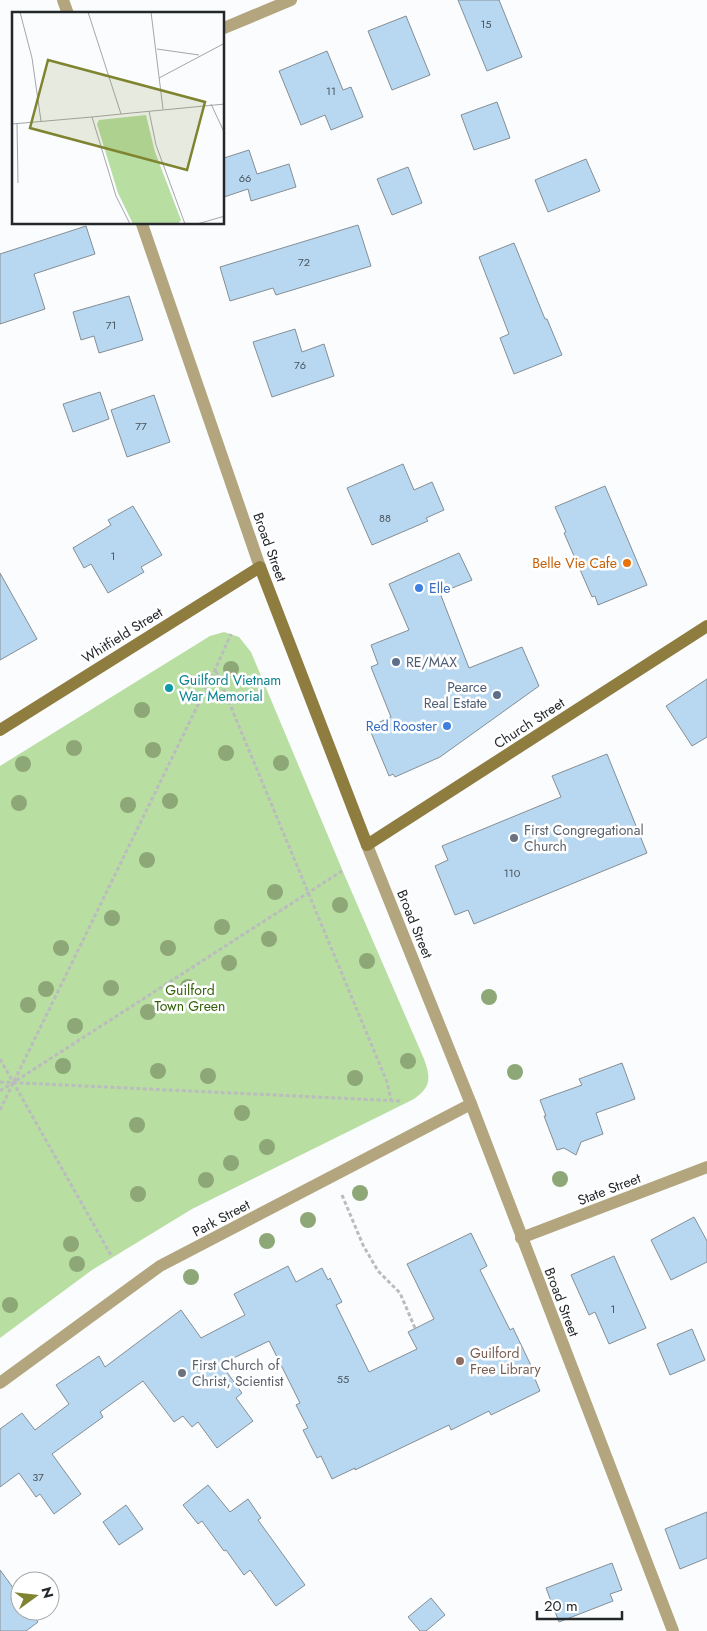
<svg xmlns="http://www.w3.org/2000/svg" width="707" height="1631" font-family="Jost,sans-serif">
<rect width="100%" height="100%" fill="#fafcfd"/>
<path fill="#b8dea2" d="M224,632L239,637L251,652L344,874L424,1059C431,1078 431,1087 414,1099L192,1209L92,1270L0,1338V766L210,636Z"/>
<g fill="#b8d8f1" stroke="#858e95">
<polygon points="458,0 499,0 522,57 487,71"/>
<polygon points="406,16 430,75 392,90 368,31"/>
<polygon points="327,51 343,90 351,87 363,117 331,130 325,115 301,125 279,71"/>
<polygon points="497,102 510,138 474,150 461,115"/>
<polygon points="249,150 257,174 289,164 296,187 251,201 248,189 224,197 224,158"/>
<polygon points="586,159 600,191 548,212 535,180"/>
<polygon points="408,167 422,203 392,215 377,179"/>
<polygon points="358,225 371,266 276,295 273,288 230,301 220,267"/>
<polygon points="86,226 95,254 34,274 45,309 0,324 0,254"/>
<polygon points="514,243 545,319 547,319 562,355 514,374 500,338 509,334 479,257"/>
<polygon points="129,296 143,340 99,353 94,336 81,340 73,312"/>
<polygon points="295,329 302,352 324,344 334,376 272,397 253,342"/>
<polygon points="100,392 109,419 73,432 63,404"/>
<polygon points="154,395 170,442 127,457 111,410"/>
<polygon points="403,464 414,490 432,482 444,510 426,518 428,521 372,545 347,488"/>
<polygon points="605,486 647,585 598,605 595,596 592,597 564,533 566,532 555,507"/>
<polygon points="133,506 162,555 141,567 144,572 108,593 91,564 84,568 73,548 111,525 108,520"/>
<polygon points="459,553 472,580 440,593 469,668 522,647 539,686 440,757 395,777 393,774 389,776 370,730 375,728 373,725 391,717 371,667 378,664 371,645 409,630 389,584"/>
<polygon points="0,573 37,639 0,660"/>
<polygon points="707,679 707,737 692,746 666,706"/>
<polygon points="607,754 647,853 474,924 468,910 455,915 435,866 448,860 442,846 561,797 552,776"/>
<polygon points="622,1063 635,1099 596,1113 603,1134 581,1142 576,1155 564,1148 557,1150 544,1116 546,1116 540,1100 582,1085 579,1079"/>
<polygon points="694,1217 707,1241 707,1262 671,1280 651,1240"/>
<polygon points="471,1233 487,1266 480,1270 510,1330 513,1328 537,1378 535,1379 540,1391 491,1415 489,1411 451,1430 449,1425 355,1470 355,1468 332,1479 321,1456 317,1458 303,1430 308,1428 296,1405 300,1403 269,1341 221,1364 242,1393 236,1398 253,1421 217,1448 198,1422 192,1427 183,1416 174,1422 143,1381 100,1412 103,1417 52,1454 81,1494 54,1514 40,1494 36,1497 19,1473 0,1487 0,1429 22,1413 35,1430 69,1404 56,1385 99,1356 105,1367 181,1310 201,1338 245,1315 234,1294 288,1266 296,1282 322,1268 328,1280 330,1278 342,1302 336,1305 369,1372 417,1349 408,1332 434,1319 407,1264"/>
<polygon points="614,1256 646,1328 609,1344 595,1312 589,1315 571,1275"/>
<polygon points="692,1329 705,1360 670,1375 657,1344"/>
<polygon points="208,1485 230,1512 248,1499 261,1518 258,1520 305,1585 276,1606 250,1570 244,1575 226,1550 224,1551 202,1521 198,1524 183,1505"/>
<polygon points="126,1505 143,1529 119,1545 103,1522"/>
<polygon points="707,1512 707,1558 680,1569 665,1529"/>
<polygon points="612,1563 622,1590 610,1594 613,1601 559,1622 546,1588"/>
<polygon points="0,1570 20,1597 20,1611 30,1611 38,1622 26,1631 0,1631"/>
<polygon points="431,1598 445,1615 426,1631 420,1631 408,1617"/>
</g>
<g fill="none" stroke-linecap="round" stroke-linejoin="round">
<g stroke="#babcbe" stroke-width="3" stroke-dasharray="4 2.5" stroke-linecap="butt">
<polyline points="216,671 387,1082 391,1100"/>
<polyline points="0,1059 112,1257"/>
<polyline points="0,1082 401,1101"/>
<polyline points="0,1091 342,871"/>
<polyline points="0,1110 215,670 231,634"/>
<polyline points="342,1195 363,1245 378,1271 400,1293 415,1328"/>
</g>
<g stroke="#b3a67e" stroke-width="12">
<polyline points="63,0 68,14"/>
<polyline points="224,28 291,0"/>
<polyline points="142,224 260,567"/>
<polyline points="471,1104 673,1631"/>
<polyline points="521,1238 707,1167"/>
</g>
<polyline stroke="#b3a67e" stroke-width="12" points="0,1383 160,1266 471,1104 367,845"/>
<polyline stroke="#8f7c3f" stroke-width="12" points="0,730 260,567 367,845 707,626"/>
</g>
<g fill="#8da777">
<circle cx="231" cy="669" r="8"/>
<circle cx="142" cy="710" r="8"/>
<circle cx="74" cy="748" r="8"/>
<circle cx="153" cy="750" r="8"/>
<circle cx="226" cy="753" r="8"/>
<circle cx="281" cy="763" r="8"/>
<circle cx="23" cy="764" r="8"/>
<circle cx="170" cy="801" r="8"/>
<circle cx="19" cy="803" r="8"/>
<circle cx="128" cy="805" r="8"/>
<circle cx="147" cy="860" r="8"/>
<circle cx="275" cy="892" r="8"/>
<circle cx="340" cy="905" r="8"/>
<circle cx="112" cy="918" r="8"/>
<circle cx="222" cy="927" r="8"/>
<circle cx="269" cy="939" r="8"/>
<circle cx="61" cy="948" r="8"/>
<circle cx="168" cy="948" r="8"/>
<circle cx="367" cy="961" r="8"/>
<circle cx="229" cy="963" r="8"/>
<circle cx="188" cy="987" r="8"/>
<circle cx="111" cy="988" r="8"/>
<circle cx="46" cy="989" r="8"/>
<circle cx="489" cy="997" r="8"/>
<circle cx="28" cy="1005" r="8"/>
<circle cx="148" cy="1012" r="8"/>
<circle cx="75" cy="1026" r="8"/>
<circle cx="408" cy="1061" r="8"/>
<circle cx="63" cy="1066" r="8"/>
<circle cx="158" cy="1071" r="8"/>
<circle cx="515" cy="1072" r="8"/>
<circle cx="208" cy="1076" r="8"/>
<circle cx="355" cy="1078" r="8"/>
<circle cx="242" cy="1113" r="8"/>
<circle cx="137" cy="1125" r="8"/>
<circle cx="267" cy="1147" r="8"/>
<circle cx="231" cy="1163" r="8"/>
<circle cx="560" cy="1179" r="8"/>
<circle cx="206" cy="1180" r="8"/>
<circle cx="360" cy="1193" r="8"/>
<circle cx="138" cy="1194" r="8"/>
<circle cx="308" cy="1220" r="8"/>
<circle cx="267" cy="1241" r="8"/>
<circle cx="71" cy="1244" r="8"/>
<circle cx="77" cy="1264" r="8"/>
<circle cx="191" cy="1277" r="8"/>
<circle cx="10" cy="1305" r="8"/>
</g>
<circle fill="#e8710a" stroke="#fff" stroke-width="2" cx="627" cy="563" r="5"/>
<g fill="#3f7fe0" stroke="#fff" stroke-width="2">
<circle cx="419" cy="588" r="5"/>
<circle cx="447" cy="726" r="5"/>
</g>
<g fill="#5c6f8a" stroke="#fff" stroke-width="2">
<circle cx="396" cy="662" r="5"/>
<circle cx="497" cy="695" r="5"/>
</g>
<circle fill="#0f9aa8" stroke="#fff" stroke-width="2" cx="169" cy="688" r="5"/>
<g fill="#6b7280" stroke="#fff" stroke-width="2">
<circle cx="514" cy="838" r="5"/>
<circle cx="182" cy="1373" r="5"/>
</g>
<circle fill="#8d6e63" stroke="#fff" stroke-width="2" cx="460" cy="1361" r="5"/>
<g text-anchor="middle" stroke-width="5" stroke-linejoin="round" paint-order="stroke">
<g font-size="11" fill="#49545c">
<text x="486" y="28">15</text>
<text x="331" y="95">11</text>
<text x="245" y="182">66</text>
<text x="304" y="266">72</text>
<text x="111" y="329">71</text>
<text x="300" y="369">76</text>
<text x="141" y="430">77</text>
<text x="385" y="522">88</text>
<text x="113" y="560">1</text>
<text x="512" y="877">110</text>
<text x="613" y="1313">1</text>
<text x="343" y="1383">55</text>
<text x="38" y="1481">37</text>
</g>
<g font-size="14" fill="#24282b" stroke="#fff">
<text transform="translate(270 547) rotate(70)" y="5">Broad Street</text>
<text transform="translate(122 635) rotate(-32)" y="5">Whitfield Street</text>
<text transform="translate(529 723) rotate(-33)" y="5">Church Street</text>
<text transform="translate(415 924) rotate(68)" y="5">Broad Street</text>
<text transform="translate(609 1189) rotate(-21)" y="5">State Street</text>
<text transform="translate(221 1218) rotate(-28)" y="5">Park Street</text>
<text transform="translate(562 1302) rotate(69)" y="5">Broad Street</text>
</g>
<g font-size="14" fill="#c56008" stroke="#fff" text-anchor="end">
<text x="617" y="568">Belle Vie Cafe</text>
</g>
<g font-size="14" fill="#366cbe" stroke="#fff" text-anchor="start">
<text x="429" y="593">Elle</text>
<text x="437" y="731" text-anchor="end">Red Rooster</text>
</g>
<g font-size="14" fill="#4e5e75" stroke="#fff" text-anchor="start">
<text x="406" y="667">RE/MAX</text>
<text x="487" y="692" text-anchor="end">Pearce<tspan x="487" dy="16">Real Estate</tspan></text>
</g>
<g font-size="14" fill="#0d838f" stroke="#fff" text-anchor="start">
<text x="179" y="685">Guilford Vietnam<tspan x="179" dy="16">War Memorial</tspan></text>
</g>
<g font-size="14" fill="#5b616d" stroke="#fff" text-anchor="start">
<text x="524" y="835">First Congregational<tspan x="524" dy="16">Church</tspan></text>
<text x="192" y="1370">First Church of<tspan x="192" dy="16">Christ, Scientist</tspan></text>
</g>
<g font-size="14" fill="#346109" stroke="#fff">
<text x="190" y="995">Guilford<tspan x="190" dy="16">Town Green</tspan></text>
</g>
<g font-size="14" fill="#785e54" stroke="#fff" text-anchor="start">
<text x="470" y="1358">Guilford<tspan x="470" dy="16">Free Library</tspan></text>
</g>
</g>
<g transform="translate(12 12)">
<rect width="212" height="212" fill="#fafcfd"/>
<path d="M134,103L143,140L169,208L166,212H121L106,181L85,112L87,108Z" fill="#b8dea2"/>
<path fill="none" stroke="#a4a7a9" stroke-width="1" d="M8,0L20,46L29,109M76,0L109,102L80,105L104,184L118,212M139,0L151,97M145,37L187,43M147,66L213,31M199,92L213,122M137,99L144,133L173,212M109,102L213,92M5,111L6,171M0,112L80,105M185,212L213,204"/>
<path fill="#7e842f" fill-opacity="0.15" stroke="#7e842f" stroke-width="2.5" d="M36,48L193,90L175,158L18,116Z"/>
<rect width="212" height="212" fill="none" stroke="#24282b" stroke-width="2.5"/>
</g>
<g transform="translate(35 1596) rotate(75)"><circle r="24" fill="#ffffff" stroke="#a7a9aa"/>
<path d="M0-4L9 19L0 12L-9 19Z" fill="#7e842f"/>
<text y="-8" font-size="14" font-weight="bold" text-anchor="middle" fill="#24282b">N</text>
</g>
<path d="M537 1611v8h85v-8" fill="none" stroke="#24282b" stroke-width="2.5"/>
<text x="544" y="1611" font-size="15" fill="#24282b" stroke="#ffffff" stroke-width="4" paint-order="stroke">20 m</text>
</svg>
